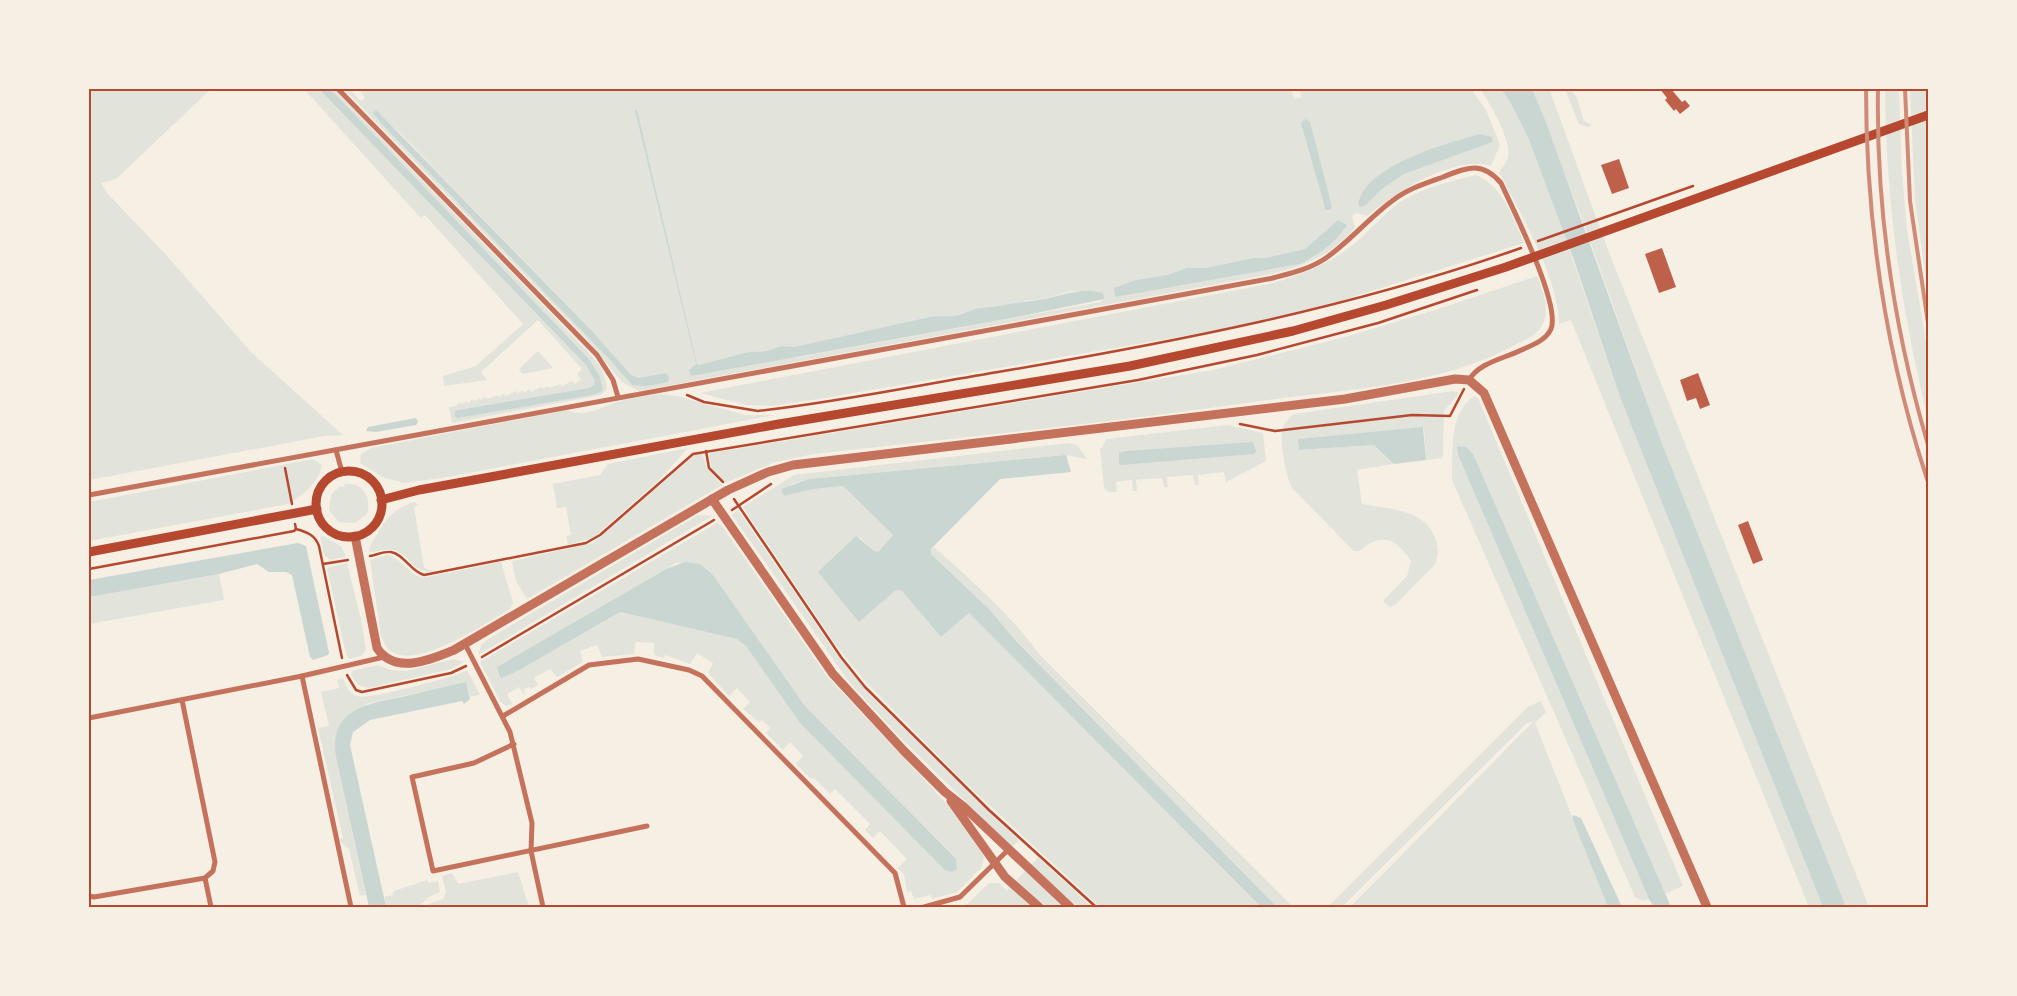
<svg xmlns="http://www.w3.org/2000/svg" width="2017" height="996" font-family="Poppins,sans-serif">
<rect width="100%" height="100%" fill="#f6efe4"/>
<g fill="#e2e4dc" fill-rule="evenodd">
<polygon points="89,89 211,89 116,179 101,183 108,194 168,257 251,352 343,435 325,436 89,480"/>
<polygon points="304,89 319,89 586,365 596,381 594,385 589,388 459,410 458,418 602,391 589,359 329,89 334,89 590,354 601,367 606,382 607,389 601,395 452,423 449,407 456,406 460,402 462,404 466,401 469,403 472,399 475,401 479,398 481,400 485,397 487,399 497,395 500,397 503,394 506,396 516,391 518,394 522,390 525,393 529,389 531,392 541,387 543,389 547,386 550,388 560,384 562,386 572,381 575,384 581,379 577,374 582,369 538,320 481,372 487,380 444,386 443,376 476,366 523,324 425,215 421,218 418,215"/>
<path d="M344,89H349L361,101L365,98L359,89H1291L1294,99L1302,97L1299,89H1471L1486,110L1500,145L1491,166C1454,155 1395,192 1367,216L1356,213L1352,216L1355,228C1325,260 1302,267 1261,276L639,391L622,382L585,337ZM637,110L697,364L700,365L748,352L767,351L781,346L794,347L934,316H952L980,308L1011,306L1028,300H1038L1072,291H1096L1104,299L1100,302L800,357L689,370L696,364ZM374,115L397,130L592,331L631,375L637,378L666,373L632,385L609,359ZM1480,134L1492,137L1493,142L1404,174L1382,189L1366,205L1362,206L1358,205C1363,166 1448,143 1480,134ZM1338,220L1341,234L1313,258L1300,264L1115,296L1117,288L1136,280L1167,275L1187,268H1206L1253,258H1266L1305,249Z"/>
<path d="M1480,89H1501L1509,100L1528,137L1563,231L1620,397L1823,907H1809L1571,320L1559,324C1558,276 1521,215 1499,172C1502,168 1506,163 1508,158C1513,143 1489,101 1480,89Z"/>
<polygon points="1532,89 1549,89 1551,94 1608,250 1869,907 1846,907 1661,441 1584,224"/>
<polygon points="1565,89 1571,89 1577,98 1584,121 1592,125 1588,127 1579,124"/>
<path d="M1885,89H1899L1902,173L1907,230L1928,353V419C1901,309 1886,203 1885,89Z"/>
<polygon points="1910,89 1928,89 1928,293 1915,200"/>
<path d="M1476,175C1502,185 1514,219 1524,243L1321,307L1231,328L819,399L772,406L746,405L700,393L1273,283C1303,274 1330,264 1355,243C1373,229 1386,209 1407,198C1428,186 1453,181 1476,175Z"/>
<path d="M1537,276C1544,293 1553,316 1537,332C1529,339 1519,343 1509,348C1436,386 1349,389 1268,400C1117,422 966,437 814,454L775,462L725,483L712,469L709,456L711,453L1213,370L1345,337L1435,310Z"/>
<polygon points="538,351 553,368 523,374 519,369"/>
<path d="M1454,391L1459,393L1444,411L1443,458L1426,460L1424,428L1299,450L1374,445L1394,464L1357,470L1362,504C1377,507 1394,508 1408,513C1430,520 1444,543 1435,564L1396,604L1390,607L1383,601L1407,576L1411,561C1396,539 1382,531 1360,551H1354L1293,489C1286,479 1280,443 1282,430C1284,423 1289,418 1294,414Z"/>
<path d="M660,394L677,396L745,415H775L442,478L404,483L382,477L360,463L361,454L371,448L567,410C584,418 600,408 616,402C630,398 646,396 660,394Z"/>
<path d="M1474,396L1478,398L1683,886L1665,894L1584,710L1457,446L1458,455L1649,899L1643,901L1635,897L1452,480C1453,450 1448,415 1474,396Z"/>
<polygon points="1228,425 1263,433 1266,461 1226,482 1224,472 1198,475 1199,485 1195,485 1193,475 1167,477 1168,487 1164,487 1162,478 1136,480 1137,491 1133,491 1132,480 1116,482 1117,492 1109,492 1104,488 1100,448 1102,448 1106,439"/>
<polygon points="1069,443 1077,445 1087,459 1066,455 809,479 792,484 785,496 814,489 843,486 893,535 878,552 874,552 859,537 859,622 896,590 901,590 941,637 969,613 1261,907 1100,907 961,779 863,679 832,640 743,507 794,475"/>
<polygon points="688,448 658,481 594,537 568,545 566,536 571,535 566,507 557,508 553,484 600,475 608,464"/>
<polygon points="702,454 708,470 722,485 527,599 516,581 512,561 593,543 695,455"/>
<path d="M313,459L322,465C319,482 302,496 288,504L89,541V502Z"/>
<path d="M344,484C363,482 372,497 367,514L355,523L339,522L329,510L331,495L340,486L345,487Z"/>
<path d="M414,502L419,505L414,507L424,567L428,570L437,571C411,575 412,555 393,550C385,548 377,552 369,552C369,543 375,539 379,531C386,517 398,507 414,502Z"/>
<polygon points="738,510 833,649 871,696 1019,840 1012,847 895,732 849,682 732,515"/>
<polygon points="698,515 712,516 478,655 482,644 490,638"/>
<path d="M717,523L722,526L826,675L959,817L978,844L984,856L982,867L957,892L932,899L931,895L914,899L911,891L907,892L904,874L898,868L907,859L880,831L873,838L865,830L870,824L835,789L830,794L814,778L811,779L796,764L803,756L790,742L783,750L766,733L770,728L762,720L759,722L743,709L750,702L737,688L729,696L708,673L713,663L697,653L690,664L665,655L664,658L654,655V643L636,642L634,654L602,657L597,645L580,651L583,662L557,677L550,669L534,678L538,685L531,689L529,687L524,689L525,696L519,687L507,694L512,704L506,706L500,701L480,662ZM676,563L700,564L713,575L805,706L956,859L742,642L737,639L620,612L523,668L497,667Z"/>
<polygon points="324,536 341,546 346,556 331,560 324,555 320,537"/>
<path d="M934,547C972,581 1010,614 1040,655L1293,907H1277L1015,640L990,610L931,554V550Z"/>
<path d="M387,555C402,558 408,574 423,578L501,562L513,603L510,609C486,623 419,669 392,652C386,649 384,642 381,636L370,560Z"/>
<polygon points="347,563 361,619 366,650 361,656 349,659 346,654 327,568"/>
<polygon points="219,574 224,600 89,624 89,597"/>
<polygon points="453,659 464,662 451,669 368,688 358,685 351,675 352,671 378,665 391,670 406,671"/>
<path d="M467,670L480,695L470,697L466,682L366,704L336,735V757L366,895L360,896L349,849L338,840L343,838L318,728L329,726L321,692L339,688L337,680L343,678C346,685 348,693 357,696C371,700 438,680 456,675Z"/>
<polygon points="1541,701 1546,712 1535,723 1608,907 1350,907 1533,722 1527,723 1342,907 1328,907 1529,706"/>
<polygon points="1038,857 1092,907 1077,907 1031,866"/>
<polygon points="1025,871 1064,907 1045,907 1016,881"/>
<polygon points="518,872 529,907 426,907 431,903 443,899 446,892 442,876 452,873 458,884"/>
<polygon points="427,880 429,883 438,881 440,892 429,897 418,907 386,907 384,897 393,895 394,891"/>
<polygon points="989,883 999,883 1007,891 1010,887 1032,907 1003,907 1000,904 995,907 964,907"/>
</g>
<g fill="#c9d6d2">
<polygon points="319,89 329,89 337,96 589,359 600,377 603,391 592,395 458,418 455,416 455,411 458,410 589,388 594,385 595,381 586,365"/>
<polygon points="1501,89 1532,89 1547,125 1661,441 1846,907 1823,907 1620,397 1575,263 1528,137 1509,100"/>
<polygon points="376,110 592,331 631,375 638,378 666,373 669,377 668,382 647,386 632,385 609,359 380,122 373,113"/>
<path d="M635,110H637L697,364L699,365L748,352L767,351L781,346L794,347L934,316C942,316 950,317 958,315C965,313 973,309 980,308C1000,307 1018,302 1038,300C1060,297 1080,286 1103,293L1104,299L1022,316L691,376L689,370L696,364Z"/>
<polygon points="1305,119 1310,122 1332,207 1330,210 1325,210 1324,204 1301,123"/>
<path d="M1480,134L1492,137L1493,142L1404,174L1382,189L1366,205L1362,207L1358,205C1364,165 1448,143 1480,134Z"/>
<path d="M1338,220L1347,225C1336,242 1319,255 1300,264L1115,297L1114,288L1136,280L1167,275L1187,268H1206L1253,258H1266L1305,249Z"/>
<polygon points="416,418 418,422 416,425 376,432 366,431 368,427"/>
<polygon points="1423,427 1426,460 1394,464 1374,445 1299,450 1298,439"/>
<polygon points="1253,442 1256,451 1254,454 1121,465 1119,464 1119,453 1126,451"/>
<polygon points="1457,446 1466,447 1473,454 1671,907 1654,907 1649,899 1458,455"/>
<polygon points="1066,455 1071,472 1000,479 931,549 931,554 990,610 1015,640 1277,907 1261,907 969,613 941,637 901,590 896,590 859,622 818,572 856,536 874,551 878,552 893,535 843,486 814,489 784,496 781,489 809,479"/>
<polygon points="298,543 306,546 329,653 328,655 313,660 310,657 292,575 286,572 269,572 257,564 219,574 89,597 89,580"/>
<polygon points="685,562 700,564 713,575 805,706 956,859 957,869 951,872 945,870 801,724 746,646 737,639 620,612 523,668 502,678 500,677 497,667 666,569"/>
<path d="M466,682L470,699L464,704L462,701L370,720L353,732L350,745L386,907H369L336,757C329,707 369,704 406,696C426,691 446,686 466,682Z"/>
<polygon points="1573,815 1581,818 1622,907 1608,907 1573,820"/>
</g>
<g fill="#bf614a">
<polygon points="1660,89 1671,89 1682,102 1685,100 1690,106 1680,114 1676,109 1674,111 1665,100 1667,98"/>
<polygon points="1619,159 1629,188 1612,194 1601,165"/>
<polygon points="1662,248 1676,287 1659,293 1645,254"/>
<polygon points="1698,373 1710,405 1700,409 1696,398 1687,401 1680,380"/>
<polygon points="1748,521 1763,560 1753,564 1738,525"/>
</g>
<g fill="none" stroke-linecap="round" stroke-linejoin="round">
<g stroke="#b5482f" stroke-width="2.5">
<polyline points="1538,241 1693,186"/>
<path d="M687,395L704,402L758,411C839,402 919,385 998,372C1175,342 1351,308 1521,248"/>
<polyline points="1240,424 1275,431 1412,415 1450,416 1464,389"/>
<polyline points="706,451 709,468 723,482"/>
<polyline points="285,468 292,504"/>
<polyline points="734,499 841,657 865,687 989,810 1096,907"/>
<polyline points="732,510 771,484"/>
<path d="M295,524L296,529C307,532 315,535 319,546L342,658"/>
<path d="M370,556C376,555 385,551 391,552C404,554 411,572 424,575L586,543L600,535L693,454L1138,380L1257,355L1378,323L1477,290"/>
<polyline points="323,564 348,560"/>
<polyline points="89,569 294,531 296,529"/>
<polyline points="482,657 714,520"/>
<polyline points="347,675 356,690 362,692 451,673 466,666"/>
</g>
<g stroke="#c5725c" stroke-width="5">
<polyline points="338,89 597,355 613,380 618,397"/>
<polyline points="336,450 342,472"/>
<path d="M89,495L1273,278C1292,273 1310,269 1326,258C1350,241 1369,218 1392,201C1407,189 1426,183 1443,177C1468,167 1482,161 1501,183C1513,209 1561,305 1551,329C1545,342 1529,346 1517,352C1501,359 1478,364 1469,380"/>
<polyline points="465,644 510,732 532,823 531,851 543,907"/>
<polyline points="302,676 351,907"/>
<polyline points="503,716 589,665 638,659 689,670 702,676 895,873 904,907"/>
<polyline points="89,718 302,676 384,657"/>
<polyline points="514,744 474,763 412,777 433,871 647,826"/>
<polyline points="205,878 211,907"/>
<polyline points="89,896 94,897 205,878 213,871 215,862 182,700"/>
<polyline points="924,907 960,897 1008,850"/>
</g>
<g stroke="#c5725c" stroke-width="9">
<polyline points="712,499 833,674 904,751 945,792 964,807 1070,907"/>
<path d="M355,536L377,648C395,675 430,660 454,650L728,490L768,472L793,465L1345,399L1455,379L1469,380L1484,393L1707,907"/>
<polyline points="951,801 1005,877 1039,907"/>
</g>
<g stroke="#b5482f" stroke-width="9">
<circle cx="349" cy="504" r="33"/>
<polyline points="381,500 419,490 779,424 1130,366 1293,331 1386,305 1506,267 1928,115"/>
<polyline points="89,552 317,509"/>
</g>
<g stroke="#cf8b77" stroke-width="4">
<path d="M1866,89C1866,223 1886,355 1928,482"/>
<path d="M1878,89C1876,209 1894,329 1928,445"/>
<polyline points="1905,89 1910,201 1928,323"/>
</g>
</g>
<rect width="2017" height="996" fill="none" stroke="#f6efe4" stroke-width="180"/>
<rect x="90" y="90" width="1837" height="816" fill="none" stroke="#b5482f" stroke-width="2"/>
</svg>
